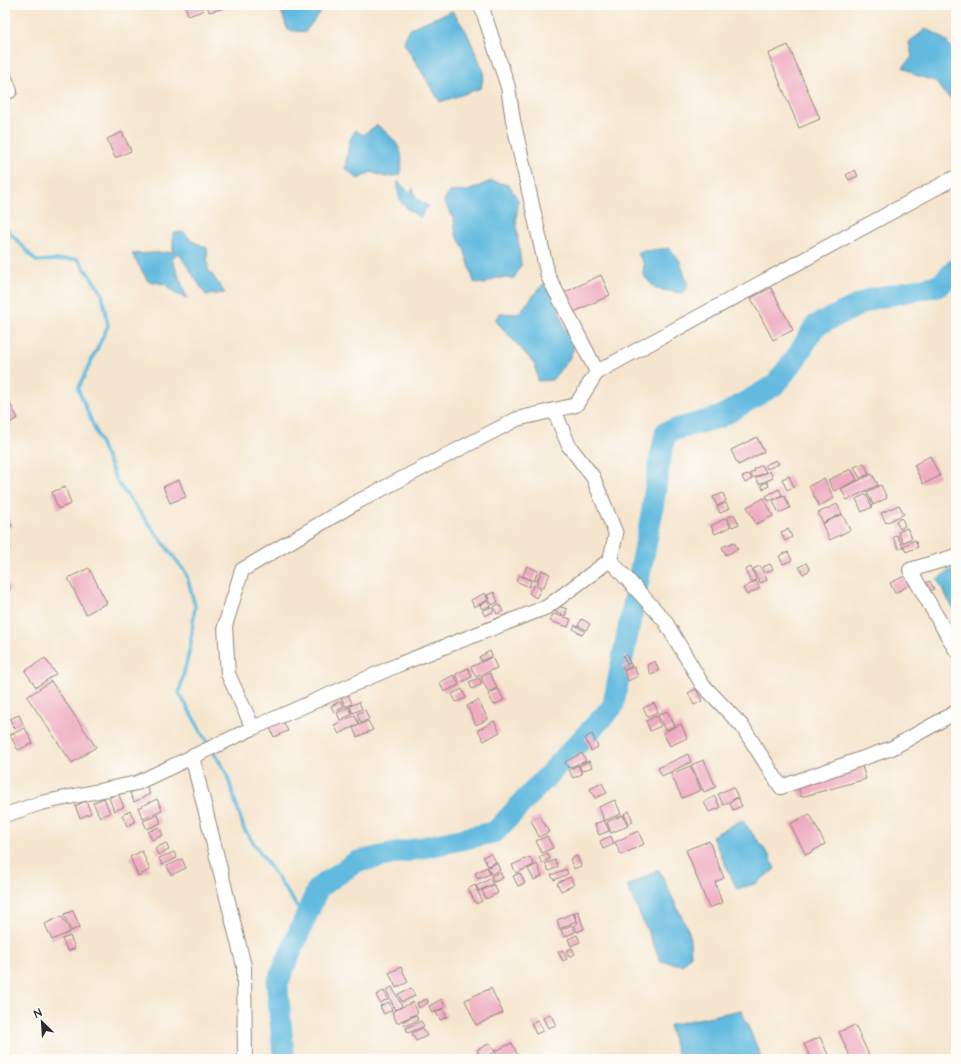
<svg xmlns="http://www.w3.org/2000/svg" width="961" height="1064" font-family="'Architects Daughter',sans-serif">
<rect width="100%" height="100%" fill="#fdfcf7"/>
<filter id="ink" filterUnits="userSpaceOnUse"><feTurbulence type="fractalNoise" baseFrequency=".025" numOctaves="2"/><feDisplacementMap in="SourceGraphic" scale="8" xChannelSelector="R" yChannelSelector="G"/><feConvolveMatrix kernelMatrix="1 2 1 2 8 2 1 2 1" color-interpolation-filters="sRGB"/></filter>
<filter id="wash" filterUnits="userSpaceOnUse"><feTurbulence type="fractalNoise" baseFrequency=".012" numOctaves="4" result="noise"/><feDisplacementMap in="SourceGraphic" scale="16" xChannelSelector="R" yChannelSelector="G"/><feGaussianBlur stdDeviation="0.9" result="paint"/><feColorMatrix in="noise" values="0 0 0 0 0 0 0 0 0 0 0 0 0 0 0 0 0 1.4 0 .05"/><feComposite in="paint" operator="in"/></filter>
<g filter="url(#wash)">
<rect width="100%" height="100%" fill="#f5e5ce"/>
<g fill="#62badf" stroke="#467285">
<polygon points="279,5 323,5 325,6 305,32 288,30"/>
<polygon points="452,11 466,31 484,72 481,88 440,102 404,43 407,32 415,26"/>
<path d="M926,29C953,40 956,51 956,79C956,86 957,95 955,101L944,93L935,81L915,75L903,67L912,57L909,42Z"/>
<path d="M377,125C396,140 406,149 400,175L385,177L371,172L358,179L345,168L350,140L355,130L363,135Z"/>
<path d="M398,181L410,193L413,188L416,198L428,206L420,217C401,205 398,203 398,181Z"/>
<polygon points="491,181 509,185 518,200 516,221 521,265 514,278 496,278 484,284 474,282 464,248 456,235 454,219 444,201 449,192 468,191"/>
<polygon points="184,232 192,241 207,248 208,269 225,293 206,295 178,252 172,259 187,298 174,293 165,284 148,281 132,254 173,252 173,233"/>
<polygon points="670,248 680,261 688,286 682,293 656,289 643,275 644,264 637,252"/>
<polygon points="544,283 556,300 565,330 575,345 569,359 552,380 538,381 535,364 495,320 500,313 518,314"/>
<polygon points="956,567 956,614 937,579"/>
<polygon points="742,820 769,855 775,869 757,883 737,889 712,836"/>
<polygon points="659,870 689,932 691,955 682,965 661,961 627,886"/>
<polygon points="741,1010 762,1059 679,1059 669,1025"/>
</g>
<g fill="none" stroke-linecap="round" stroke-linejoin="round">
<g stroke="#62badf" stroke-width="3.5">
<polyline points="5,227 36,261 78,259 102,293 108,326 78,389 117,482 186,573 195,606 190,648 179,693 209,745"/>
<polyline points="213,751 226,772 244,829 305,918"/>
</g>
<polyline stroke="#62badf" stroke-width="22" points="284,1059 277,984 318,888 356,862 495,832 613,706 651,518 659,464 666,432 720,417 775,385 798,355 815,326 871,299 940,285 956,269"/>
</g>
<g id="blocks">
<g fill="#efacc1">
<polygon points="185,5 201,5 203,11 188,16"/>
<polygon points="207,5 228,5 229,7 209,12"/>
<polygon points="788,45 820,119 799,128 768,54"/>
<polygon points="122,132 131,151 115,158 107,139"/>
<polygon points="855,170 858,176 849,180 846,175"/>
<polygon points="601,275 610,295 568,315 559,295"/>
<polygon points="771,288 793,330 773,340 751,298"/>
<polygon points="5,330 9,338 5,340"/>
<polygon points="10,404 18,418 6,425 5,407"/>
<polygon points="757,437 764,452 738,465 731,450"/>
<polygon points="930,456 940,476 923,484 914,465"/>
<polygon points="776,460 779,464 767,469 765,465"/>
<polygon points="864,463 869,474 860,478 854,467"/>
<polygon points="762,465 766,472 753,478 750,473 755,471 754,469"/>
<polygon points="851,469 857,480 834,491 828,480"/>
<polygon points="770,471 773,478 759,484 756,478"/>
<polygon points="749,474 752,479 745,483 742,477"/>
<polygon points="872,474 878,485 847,500 841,489"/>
<polygon points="789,476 794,487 787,490 782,479"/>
<polygon points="824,478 834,498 819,506 809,486"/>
<polygon points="179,480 186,497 170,503 163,487"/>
<polygon points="767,482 769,486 763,489 761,485"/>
<polygon points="881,485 887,498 873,505 867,492"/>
<polygon points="65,487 71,504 58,509 52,492"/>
<polygon points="779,489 782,495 769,501 766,496"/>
<polygon points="723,493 726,501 717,506 713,497"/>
<polygon points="866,494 872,507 862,512 856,499"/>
<polygon points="784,495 790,508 779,513 773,501"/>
<polygon points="764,498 773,516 756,524 747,507"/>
<polygon points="726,503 729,509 720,513 717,507"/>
<polygon points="837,504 842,514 823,523 818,513"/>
<polygon points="899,505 904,514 886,523 881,513"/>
<polygon points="5,512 12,526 5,530"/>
<polygon points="734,514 739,524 732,527 727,518"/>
<polygon points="842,514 850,530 830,540 822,524"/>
<polygon points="726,518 730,527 715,534 711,526"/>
<polygon points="902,518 905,526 900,529 896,521"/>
<polygon points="907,528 912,538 903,543 898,532"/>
<polygon points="788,529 792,537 785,541 781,532"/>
<polygon points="897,535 903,547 899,549 893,537"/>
<polygon points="5,537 10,548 5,550"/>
<polygon points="915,540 918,547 906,552 903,546"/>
<polygon points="734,542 738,549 726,555 722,547"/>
<polygon points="788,552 792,560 783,564 779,556"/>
<polygon points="806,563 810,570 803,574 799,567"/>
<polygon points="770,564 773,569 766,573 763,567"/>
<polygon points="527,566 538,571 534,581 523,576"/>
<polygon points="760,566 767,580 760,583 753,569"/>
<polygon points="751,567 756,580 751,582 745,570"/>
<polygon points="89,568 107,603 86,614 68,578"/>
<polygon points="542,570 550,574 543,588 536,584"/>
<polygon points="519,575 531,581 529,587 516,581"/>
<polygon points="907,575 912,584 895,593 890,583"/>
<polygon points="5,577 10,590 5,592"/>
<polygon points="756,581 760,588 747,595 743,588"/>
<polygon points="930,581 934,589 918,597 914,588"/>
<polygon points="534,585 541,589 536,598 529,593"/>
<polygon points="494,592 498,602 492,605 487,595"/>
<polygon points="485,593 488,600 474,607 471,600"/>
<polygon points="488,601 490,606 482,609 480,605"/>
<polygon points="499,604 503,611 497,614 494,607"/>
<polygon points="558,606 567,609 565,616 555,612"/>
<polygon points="491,607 494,611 485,616 482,611"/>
<polygon points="553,614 571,619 568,627 550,621"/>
<polygon points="582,619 590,624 586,630 578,625"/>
<polygon points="575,625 585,631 582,635 573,629"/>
<polygon points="490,651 492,656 481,661 479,657"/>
<polygon points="626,655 630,663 627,664 623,656"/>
<polygon points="492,657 497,668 476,677 471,667"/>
<polygon points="45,658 56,674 36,687 25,671"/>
<polygon points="655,661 659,671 651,675 647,665"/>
<polygon points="630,663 632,666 623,670 622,667"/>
<polygon points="634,667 638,676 628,681 624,671"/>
<polygon points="468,668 472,677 460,683 456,674"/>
<polygon points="490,673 497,688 488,692 481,677"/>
<polygon points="454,675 459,685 444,692 440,682"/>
<polygon points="479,678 482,684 472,689 469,682"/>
<polygon points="51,681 96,747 72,763 27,697"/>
<polygon points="462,689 466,698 456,702 452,694"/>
<polygon points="498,689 504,700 494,705 488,694"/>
<polygon points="696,689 702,701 694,705 688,693"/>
<polygon points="348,694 352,704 346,707 341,697"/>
<polygon points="478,700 488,719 476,725 467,706"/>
<polygon points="341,701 344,707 334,712 331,706"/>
<polygon points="359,702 362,709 353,713 350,706"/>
<polygon points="654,703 658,712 648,717 643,708"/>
<polygon points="349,707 352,714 340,720 337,713"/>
<polygon points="365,710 369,719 361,723 357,714"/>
<polygon points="667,711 675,726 665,730 658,715"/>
<polygon points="19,715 23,724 14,728 10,719"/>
<polygon points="355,715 359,724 339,734 334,725"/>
<polygon points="656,716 661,726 650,731 646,721"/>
<polygon points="281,717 288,731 274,737 268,723"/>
<polygon points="368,721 373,730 357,737 353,728"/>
<polygon points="494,721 500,732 484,741 478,730"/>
<polygon points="681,724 687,738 670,746 663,733"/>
<polygon points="25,728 33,743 18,750 10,735"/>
<polygon points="592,734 598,747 591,751 585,738"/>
<polygon points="582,753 586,761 568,768 565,762"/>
<polygon points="688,754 691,762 662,776 658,768"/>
<polygon points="704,760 716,787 704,792 691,765"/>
<polygon points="589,761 592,767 582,771 579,766"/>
<polygon points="578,765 582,774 573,778 569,770"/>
<polygon points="690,766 701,790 682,798 671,774"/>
<polygon points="862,766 866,779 801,797 797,783"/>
<polygon points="602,783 607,793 595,798 590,789"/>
<polygon points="146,785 150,794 134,802 130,793"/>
<polygon points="733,787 738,797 723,805 718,794"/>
<polygon points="118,793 124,807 114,811 109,798"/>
<polygon points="715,796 720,808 709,812 704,802"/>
<polygon points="104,798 110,813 100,817 93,803"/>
<polygon points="738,798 742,806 733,810 729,802"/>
<polygon points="157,799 162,810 143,819 138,808"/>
<polygon points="615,800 621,814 604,821 599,807"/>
<polygon points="86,801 91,813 80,818 75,806"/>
<polygon points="130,811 135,822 127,826 122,815"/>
<polygon points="629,811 633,822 628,824 624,814"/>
<polygon points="810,814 825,844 806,855 790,824"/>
<polygon points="158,815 161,823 147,829 143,821"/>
<polygon points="623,815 628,826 611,833 607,822"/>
<polygon points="540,816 549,832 539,837 531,820"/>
<polygon points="604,820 609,831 599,835 595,824"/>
<polygon points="159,827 163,835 152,840 148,832"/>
<polygon points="638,831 644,844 621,855 615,842"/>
<polygon points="547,836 553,848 542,853 536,841"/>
<polygon points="611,836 614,844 603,849 600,841"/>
<polygon points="709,841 724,878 715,882 722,903 709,908 686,850"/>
<polygon points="166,843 169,850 158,855 155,848"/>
<polygon points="142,851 150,870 138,876 130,857"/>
<polygon points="174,852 177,858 162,865 159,858"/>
<polygon points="491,853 496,862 488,866 483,857"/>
<polygon points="547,853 550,859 542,863 539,857"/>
<polygon points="577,856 581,866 574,869 570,859"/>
<polygon points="530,857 534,865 516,873 512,865"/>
<polygon points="182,859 186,868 171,875 167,866"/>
<polygon points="555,860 558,867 549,871 545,864"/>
<polygon points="497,863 500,870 491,874 488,867"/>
<polygon points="537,864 542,876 534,880 528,869"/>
<polygon points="487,867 490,874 478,879 475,873"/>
<polygon points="566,869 568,874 554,880 551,875"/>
<polygon points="500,872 503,878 494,882 491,876"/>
<polygon points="520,873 525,883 518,886 513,876"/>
<polygon points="570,877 574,885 561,891 557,883"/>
<polygon points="490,879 493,884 479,891 476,886"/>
<polygon points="475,885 482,901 476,904 468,889"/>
<polygon points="494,885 498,893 486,899 482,890"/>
<polygon points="73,911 80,927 71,931 64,914"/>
<polygon points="578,911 584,929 577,932 574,925 578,923 574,913"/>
<polygon points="573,913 576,921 560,929 557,920"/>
<polygon points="62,916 70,932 52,940 45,924"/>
<polygon points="572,925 575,932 564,937 561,930"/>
<polygon points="577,935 580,942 571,946 568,939"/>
<polygon points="70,936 75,948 68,951 62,939"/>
<polygon points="572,948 575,954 569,957 566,951"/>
<polygon points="563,950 567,959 563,961 558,952"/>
<polygon points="401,967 408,982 396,988 389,973"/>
<polygon points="392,987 402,1006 395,1010 386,990"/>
<polygon points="411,988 415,996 402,1002 398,994"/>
<polygon points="491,988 503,1013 476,1025 465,1000"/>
<polygon points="384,991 388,999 380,1003 376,995"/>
<polygon points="427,999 428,1003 419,1008 417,1003"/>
<polygon points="442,999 445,1007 432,1013 429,1006"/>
<polygon points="389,1002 392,1010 384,1014 380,1006"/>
<polygon points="413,1002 418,1013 397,1023 392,1012"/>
<polygon points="443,1009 447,1017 440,1020 436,1012"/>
<polygon points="550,1014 556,1025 548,1028 543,1018"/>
<polygon points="416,1015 418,1020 405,1026 403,1021"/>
<polygon points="538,1020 543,1031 536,1034 531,1023"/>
<polygon points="421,1021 424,1026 408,1033 406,1028"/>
<polygon points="855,1025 871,1059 851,1059 839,1032"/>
<polygon points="423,1028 427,1036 416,1041 412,1033"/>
<polygon points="820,1037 830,1059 811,1059 804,1044"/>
<polygon points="490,1043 495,1052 482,1059 477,1050"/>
<polygon points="512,1043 518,1056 512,1059 499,1059 495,1051"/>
</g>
</g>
</g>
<g filter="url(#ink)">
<use href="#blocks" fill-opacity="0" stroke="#90887c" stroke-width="1"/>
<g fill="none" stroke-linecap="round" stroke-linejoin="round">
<defs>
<g id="street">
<polyline points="481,5 508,87 513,120 548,276 597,372"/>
<polyline points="5,78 10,91"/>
<polyline points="554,410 569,446 593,477 616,534 610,560 665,621 702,684 742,726 781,787 892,748 956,712"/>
<polyline points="956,556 910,570 956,650"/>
<polyline points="253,728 228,674 225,626 242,570 357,502 517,419 576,405 597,372 956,177"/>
<polyline points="192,756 244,966 245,1059"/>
<polyline points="5,815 41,803 137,783 253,728 400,664 547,607 610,560"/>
</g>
</defs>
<use href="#street" stroke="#90887c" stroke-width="16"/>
<use href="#street" stroke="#fff" stroke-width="14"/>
</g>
</g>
<rect width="961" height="1064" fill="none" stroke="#fdfcf7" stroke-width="20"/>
<g transform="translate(42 1022) rotate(335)" stroke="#fdfcf7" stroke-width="3" paint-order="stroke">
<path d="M0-3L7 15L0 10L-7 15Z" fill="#2b2b2b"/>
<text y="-6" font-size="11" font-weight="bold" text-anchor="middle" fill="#2b2b2b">N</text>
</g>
</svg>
